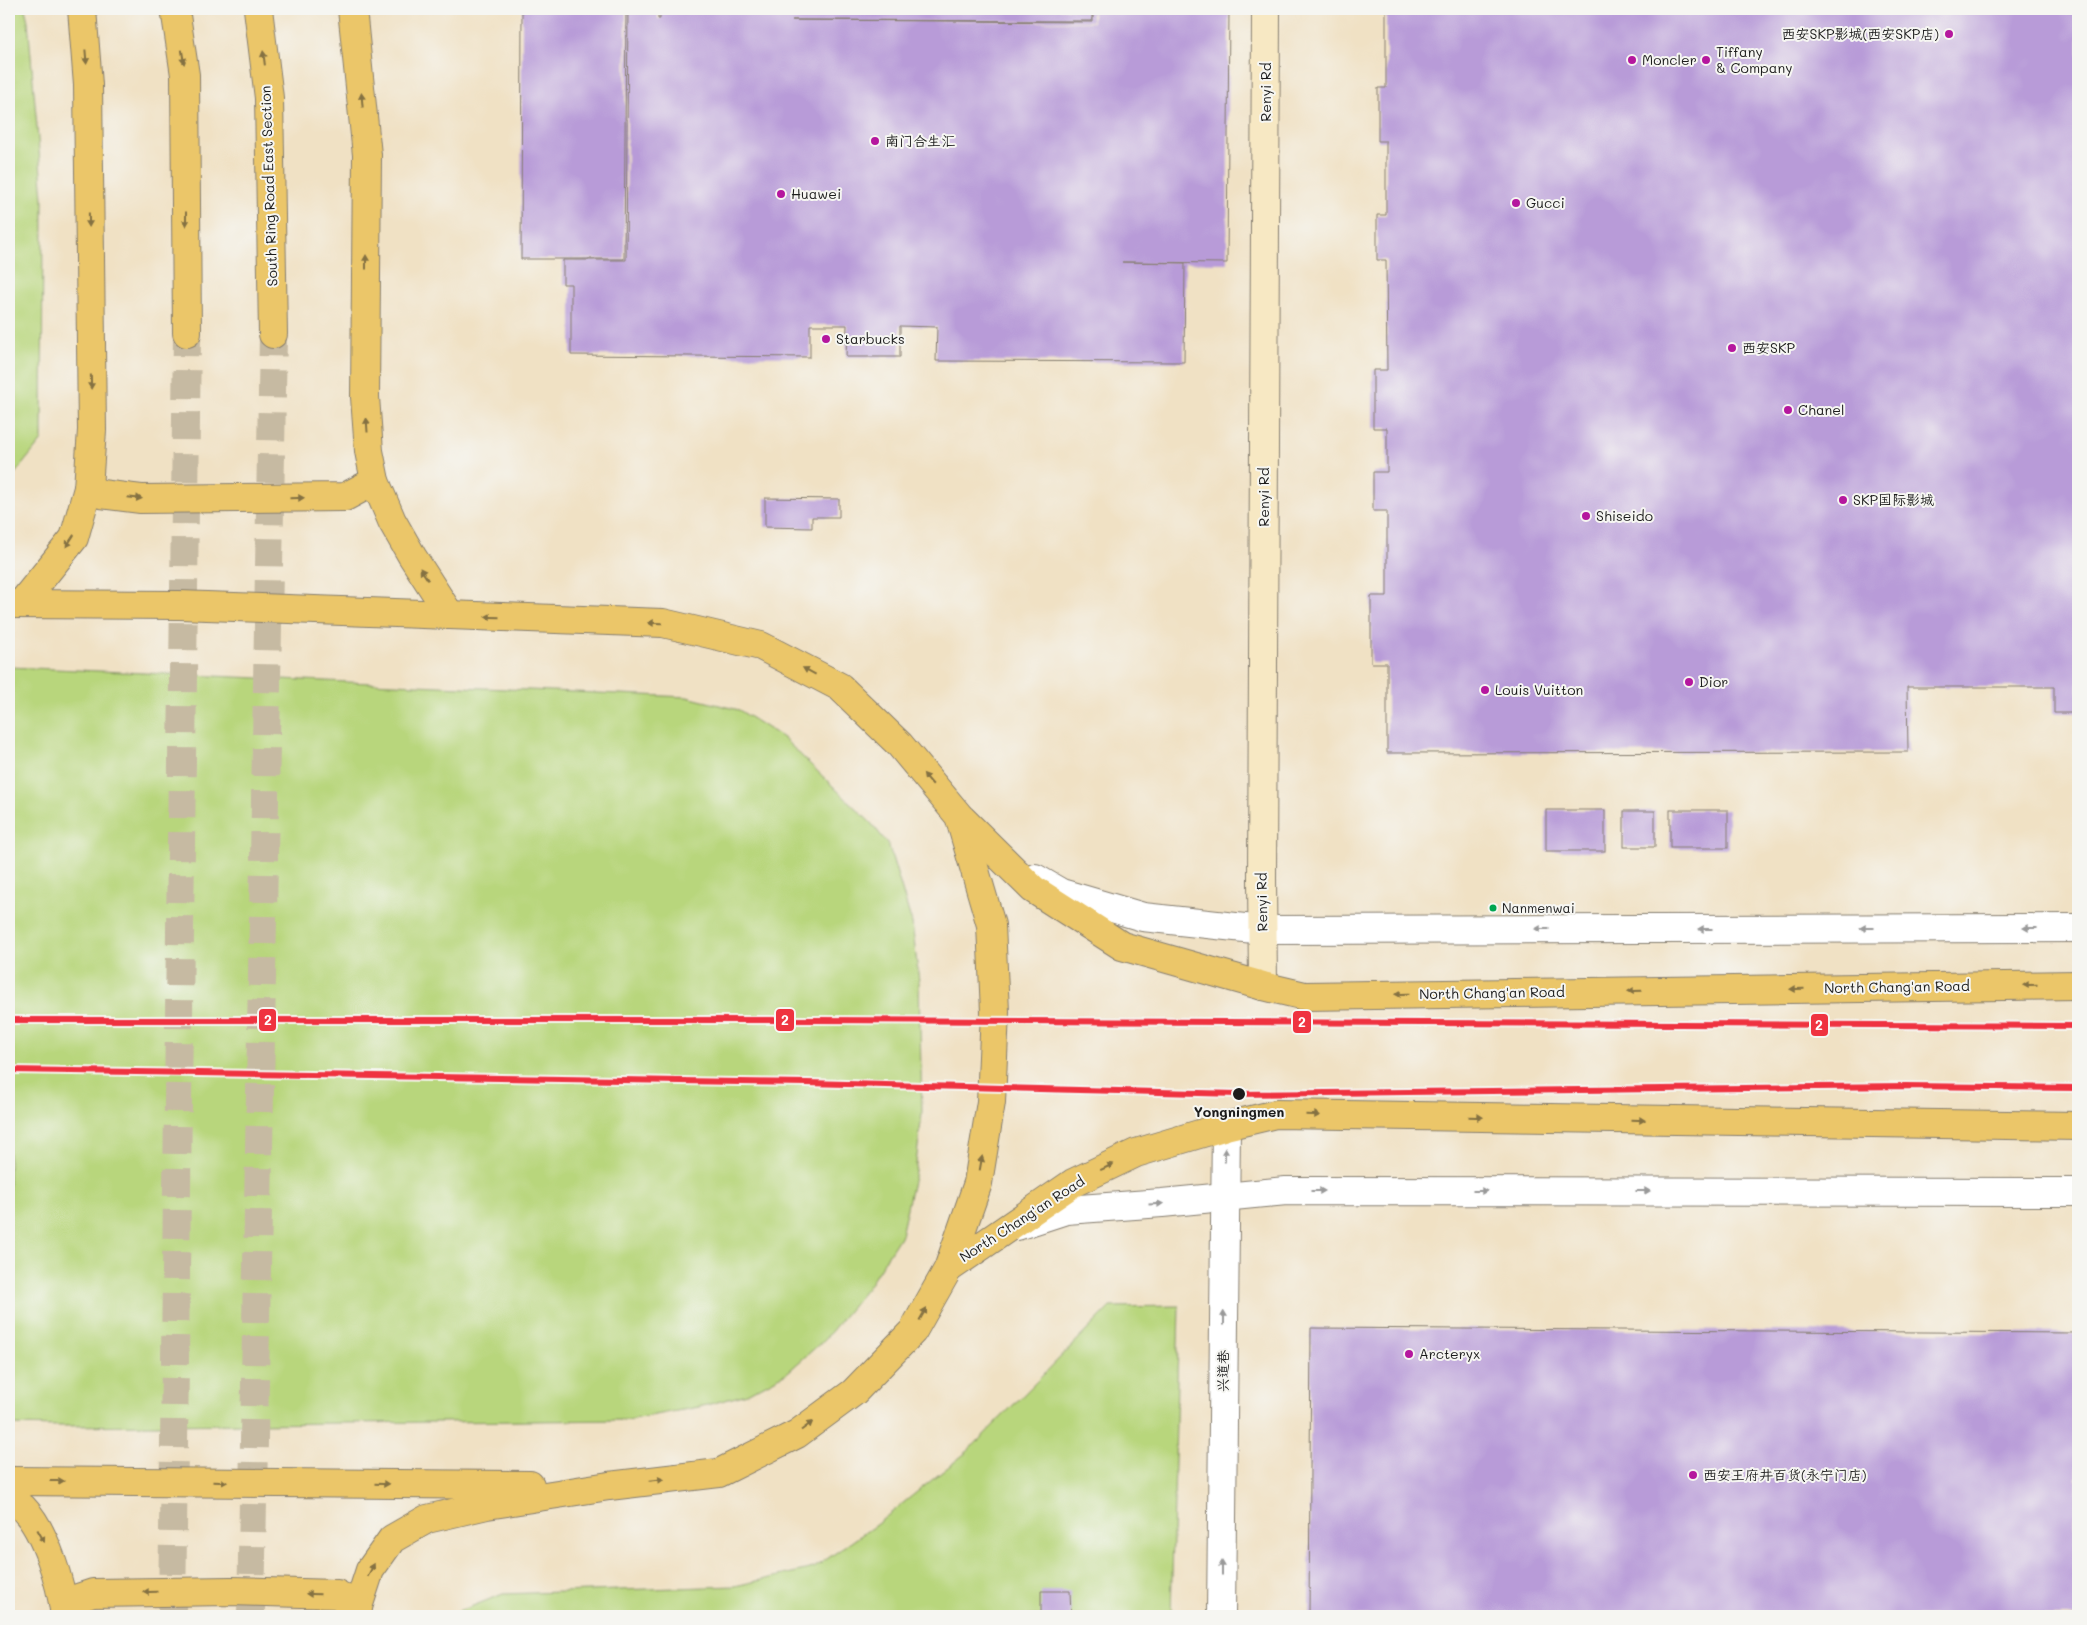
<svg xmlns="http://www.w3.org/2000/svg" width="2087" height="1625" font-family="Mali,'LXGW WenKai TC',sans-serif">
<rect width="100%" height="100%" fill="#f6f6f2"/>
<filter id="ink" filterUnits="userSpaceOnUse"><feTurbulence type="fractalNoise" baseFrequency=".02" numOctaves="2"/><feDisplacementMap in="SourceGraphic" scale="10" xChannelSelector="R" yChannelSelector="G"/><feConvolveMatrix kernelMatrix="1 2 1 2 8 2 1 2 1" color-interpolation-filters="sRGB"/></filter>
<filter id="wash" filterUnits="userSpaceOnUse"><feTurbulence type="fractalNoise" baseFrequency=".0096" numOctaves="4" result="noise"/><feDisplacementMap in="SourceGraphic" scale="20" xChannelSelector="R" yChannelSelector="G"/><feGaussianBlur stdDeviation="1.12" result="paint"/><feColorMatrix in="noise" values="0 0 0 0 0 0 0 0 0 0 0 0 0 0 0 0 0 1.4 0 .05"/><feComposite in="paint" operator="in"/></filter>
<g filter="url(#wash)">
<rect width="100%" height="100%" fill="#f0e1c4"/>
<g fill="#b8d67c" stroke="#6a794c">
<polygon points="9,9 25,9 28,21 43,198 42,440 9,481"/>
<polygon points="9,667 687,697 739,710 783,738 871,823 888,844 912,923 919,981 922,1114 915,1172 901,1235 868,1287 825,1339 788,1372 747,1394 699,1407 628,1420 61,1426 9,1425"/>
<polygon points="1179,1306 1171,1616 447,1616 503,1594 735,1586 814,1568 877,1524 968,1451 1110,1307"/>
</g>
<g id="blocks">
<g fill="#b89bd8">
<polygon points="522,9 626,9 624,259 521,259"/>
<polygon points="628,9 658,9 658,19 660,19 660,9 1092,9 1092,21 792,20 1093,22 1093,9 1229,9 1227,263 1122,262 1185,263 1184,362 936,361 937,327 900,326 900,357 846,357 847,325 810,325 810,357 571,355 571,284 563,284 563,260 626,260"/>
<polygon points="1386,9 2078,9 2078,713 2054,713 2054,687 1907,687 1908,752 1387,753 1387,663 1371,663 1371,596 1387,596 1387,511 1373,511 1373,472 1387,472 1387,428 1373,428 1373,370 1387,370 1386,260 1377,260 1377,215 1386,215 1386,141 1378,141 1378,88 1386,88"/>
<polygon points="765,498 839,499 839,517 812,517 812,528 765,527"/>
<rect x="1546" y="810" width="59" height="41"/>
<rect x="1670" y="810" width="58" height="38"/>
<rect x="1624" y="811" width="31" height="36"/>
<polygon points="1311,1328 2077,1333 2075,1616 1309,1616"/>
<polygon points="1041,1591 1070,1591 1071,1616 1041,1616"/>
</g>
</g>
</g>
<g filter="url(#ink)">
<use href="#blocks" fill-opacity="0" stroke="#867e70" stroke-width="1"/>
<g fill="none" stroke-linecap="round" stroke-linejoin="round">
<g stroke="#c6baa2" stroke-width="28" stroke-dasharray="28 14" stroke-linecap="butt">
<polyline points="172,1616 187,333"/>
<polyline points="251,1616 273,334"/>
</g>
<defs>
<g id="street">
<polyline points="1035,878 1061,893 1143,917 1263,930 2078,928"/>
<polyline points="1017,1226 1066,1210 1162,1203 1286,1191 2078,1192"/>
<polyline points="1221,1616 1226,1126"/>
</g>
<polyline id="secondary" points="1263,986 1262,878 1266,9"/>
<g id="primary">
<polyline points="175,9 185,75 187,333"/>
<polyline points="258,9 269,98 273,334"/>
<polyline points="352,9 367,155 365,397 369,451 375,481 392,521 412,556 450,615"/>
<polyline points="88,488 101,494 141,499 345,497 375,481"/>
<polyline points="9,604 179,605 663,623 761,646 840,687 900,745 959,816 991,925 995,1012 991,1102 978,1183 948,1269 913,1331 854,1392 797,1434 719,1473 609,1486 487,1505 427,1519 392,1539 370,1570 358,1607 357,1616"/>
<polyline points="21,604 74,538 88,488 92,430 88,85 82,9"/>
<polyline points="962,819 1033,889 1122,946 1263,986 1305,996 2078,985"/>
<polyline points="948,1269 1073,1183 1136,1153 1226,1126 1276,1114 2078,1126"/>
<polyline points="9,1481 530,1485"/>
<path d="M9,1502C13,1504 19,1505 23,1508C46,1532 61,1584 65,1616"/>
<polyline points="63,1603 93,1593 231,1591 337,1594 358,1607"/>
</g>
</defs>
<use href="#street" stroke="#867e70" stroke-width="30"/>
<use href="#secondary" stroke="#867e70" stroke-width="30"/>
<use href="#primary" stroke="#867e70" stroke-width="30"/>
<use href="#street" stroke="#fff" stroke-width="28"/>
<use href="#secondary" stroke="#f7e8c3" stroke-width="28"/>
<use href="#primary" stroke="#ebc669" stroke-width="28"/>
<defs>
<g id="metro-1">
<polyline points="9,1020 817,1020 2078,1026"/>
<polyline points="9,1070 807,1083 1238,1094 1906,1086 2078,1088"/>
</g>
</defs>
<use href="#metro-1" stroke="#f6f6f2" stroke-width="10"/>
<use href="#metro-1" stroke="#ef3340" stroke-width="6"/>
</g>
<defs><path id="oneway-solid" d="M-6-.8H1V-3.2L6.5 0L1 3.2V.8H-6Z" transform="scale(1.25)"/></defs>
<g fill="#847142">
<use href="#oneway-solid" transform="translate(86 57) rotate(85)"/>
<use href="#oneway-solid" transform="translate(183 57) rotate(81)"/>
<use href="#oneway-solid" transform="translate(264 58) rotate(-97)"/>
<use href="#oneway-solid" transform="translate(362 100) rotate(-95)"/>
<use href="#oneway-solid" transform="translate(186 219) rotate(90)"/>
<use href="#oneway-solid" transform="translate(89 220) rotate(89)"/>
<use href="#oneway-solid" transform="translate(366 262) rotate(-90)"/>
<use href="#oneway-solid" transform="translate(91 382) rotate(89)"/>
<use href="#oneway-solid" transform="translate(367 425) rotate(-94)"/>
<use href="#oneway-solid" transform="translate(135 498) rotate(6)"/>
<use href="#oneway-solid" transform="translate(297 498) rotate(-1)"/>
<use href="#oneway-solid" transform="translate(70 541) rotate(123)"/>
<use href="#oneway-solid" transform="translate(424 574) rotate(-123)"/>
<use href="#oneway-solid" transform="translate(492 617) rotate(-178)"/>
<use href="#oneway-solid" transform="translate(655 623) rotate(-178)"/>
<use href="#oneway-solid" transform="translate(809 671) rotate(-152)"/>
<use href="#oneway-solid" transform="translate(928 779) rotate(-130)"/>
<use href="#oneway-solid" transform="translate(2030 985) rotate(179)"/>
<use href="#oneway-solid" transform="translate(1797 989) rotate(179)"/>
<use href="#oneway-solid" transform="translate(1635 991) rotate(179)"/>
<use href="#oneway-solid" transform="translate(1402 994) rotate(179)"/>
<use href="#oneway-solid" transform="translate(1313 1115) rotate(1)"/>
<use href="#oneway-solid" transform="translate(1476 1117) rotate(1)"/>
<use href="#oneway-solid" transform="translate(1638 1120) rotate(1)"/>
<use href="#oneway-solid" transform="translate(981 1163) rotate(-80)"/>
<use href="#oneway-solid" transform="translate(1107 1167) rotate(-25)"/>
<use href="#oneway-solid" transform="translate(923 1314) rotate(-61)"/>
<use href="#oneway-solid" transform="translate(807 1426) rotate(-37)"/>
<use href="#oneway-solid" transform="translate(657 1480) rotate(-6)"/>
<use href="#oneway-solid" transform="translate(57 1481)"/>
<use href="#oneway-solid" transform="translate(220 1482) rotate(1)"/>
<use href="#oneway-solid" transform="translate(382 1484) rotate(1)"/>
<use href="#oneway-solid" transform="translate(41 1536) rotate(61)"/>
<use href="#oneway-solid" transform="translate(371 1570) rotate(-63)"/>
<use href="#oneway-solid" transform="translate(150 1592) rotate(179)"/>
<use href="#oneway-solid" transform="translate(313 1594) rotate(-178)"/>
</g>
<g fill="#999">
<use href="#oneway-solid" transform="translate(1867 928) rotate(180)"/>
<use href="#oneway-solid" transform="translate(2030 928) rotate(180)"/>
<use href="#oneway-solid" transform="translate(1542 929) rotate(180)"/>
<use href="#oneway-solid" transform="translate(1705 929) rotate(180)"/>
<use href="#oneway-solid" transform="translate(1225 1155) rotate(-89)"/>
<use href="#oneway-solid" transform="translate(1318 1191)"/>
<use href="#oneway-solid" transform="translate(1480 1191)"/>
<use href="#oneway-solid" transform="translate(1643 1191)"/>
<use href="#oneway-solid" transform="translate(1156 1204) rotate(-4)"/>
<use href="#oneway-solid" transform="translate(1224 1318) rotate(-90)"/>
<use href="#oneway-solid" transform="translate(1222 1568) rotate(-90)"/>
</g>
</g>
<g fill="#b5179e" stroke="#f6f6f2" stroke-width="2">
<circle cx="1949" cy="34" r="5"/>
<circle cx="1632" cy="60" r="5"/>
<circle cx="1706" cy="60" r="5"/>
<circle cx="875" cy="141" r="5"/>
<circle cx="781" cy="194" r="5"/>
<circle cx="1516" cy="203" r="5"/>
<circle cx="826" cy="339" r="5"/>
<circle cx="1732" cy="348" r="5"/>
<circle cx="1788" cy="410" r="5"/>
<circle cx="1843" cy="500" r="5"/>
<circle cx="1586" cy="516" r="5"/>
<circle cx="1689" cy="682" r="5"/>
<circle cx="1485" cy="690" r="5"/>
<circle cx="1409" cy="1354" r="5"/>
<circle cx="1693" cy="1475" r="5"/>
</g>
<circle fill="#00a651" stroke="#f6f6f2" stroke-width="2" cx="1493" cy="908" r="4.5"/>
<circle fill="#1c1c1c" stroke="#f6f6f2" stroke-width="2" cx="1239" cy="1094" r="7"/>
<g text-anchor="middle" stroke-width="4" stroke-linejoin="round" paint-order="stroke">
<g font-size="13" fill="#1c1c1c" stroke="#f6f6f2" text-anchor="start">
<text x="1502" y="913">Nanmenwai</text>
</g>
<g font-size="14" fill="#1c1c1c" stroke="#f6f6f2" text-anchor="start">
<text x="1939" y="39" text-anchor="end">西安SKP影城(西安SKP店)</text>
<text x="1716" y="57">Tiffany<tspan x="1716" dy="16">&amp; Company</tspan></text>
<text x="1642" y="65">Moncler</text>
<text x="885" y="146">南门合生汇</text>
<text x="791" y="199">Huawei</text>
<text x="1526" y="208">Gucci</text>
<text x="836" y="344">Starbucks</text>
<text x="1742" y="353">西安SKP</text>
<text x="1798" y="415">Chanel</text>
<text x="1853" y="505">SKP国际影城</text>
<text x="1596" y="521">Shiseido</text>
<text x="1699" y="687">Dior</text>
<text x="1495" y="695">Louis Vuitton</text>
<text x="1419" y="1359">Arcteryx</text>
<text x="1703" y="1480">西安王府井百货(永宁门店)</text>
</g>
<g font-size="14" fill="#1c1c1c" stroke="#f6f6f2">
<text transform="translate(1266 92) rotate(-90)" y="5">Renyi Rd</text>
<text transform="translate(269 186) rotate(-92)" y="5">South Ring Road East Section</text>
<text transform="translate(1264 497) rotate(-90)" y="5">Renyi Rd</text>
<text transform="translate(1262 902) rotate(-91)" y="5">Renyi Rd</text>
<text transform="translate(1897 987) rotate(-1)" y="5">North Chang'an Road</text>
<text transform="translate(1492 993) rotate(-1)" y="5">North Chang'an Road</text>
<text transform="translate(1022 1219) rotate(-33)" y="5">North Chang'an Road</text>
<text transform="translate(1223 1371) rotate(-90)" y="5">兴道巷</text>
</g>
<g font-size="14" font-weight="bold" fill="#1c1c1c" stroke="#f6f6f2">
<text x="1239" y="1117">Yongningmen</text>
</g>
</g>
<g stroke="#f6f6f2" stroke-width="2">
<rect x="258" y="1008" width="19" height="24" rx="5" fill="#ef3340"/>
<rect x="775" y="1008" width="20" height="24" rx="5" fill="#ef3340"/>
<rect x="1292" y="1010" width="20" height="24" rx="5" fill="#ef3340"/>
<rect x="1810" y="1013" width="19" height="24" rx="5" fill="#ef3340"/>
</g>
<g font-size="14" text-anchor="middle" font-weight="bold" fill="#fff">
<text x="268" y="1025">2</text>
<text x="785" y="1025">2</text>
<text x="1302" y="1027">2</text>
<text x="1819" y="1030">2</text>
</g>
<rect width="2087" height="1625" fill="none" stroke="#f6f6f2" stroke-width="30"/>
</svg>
